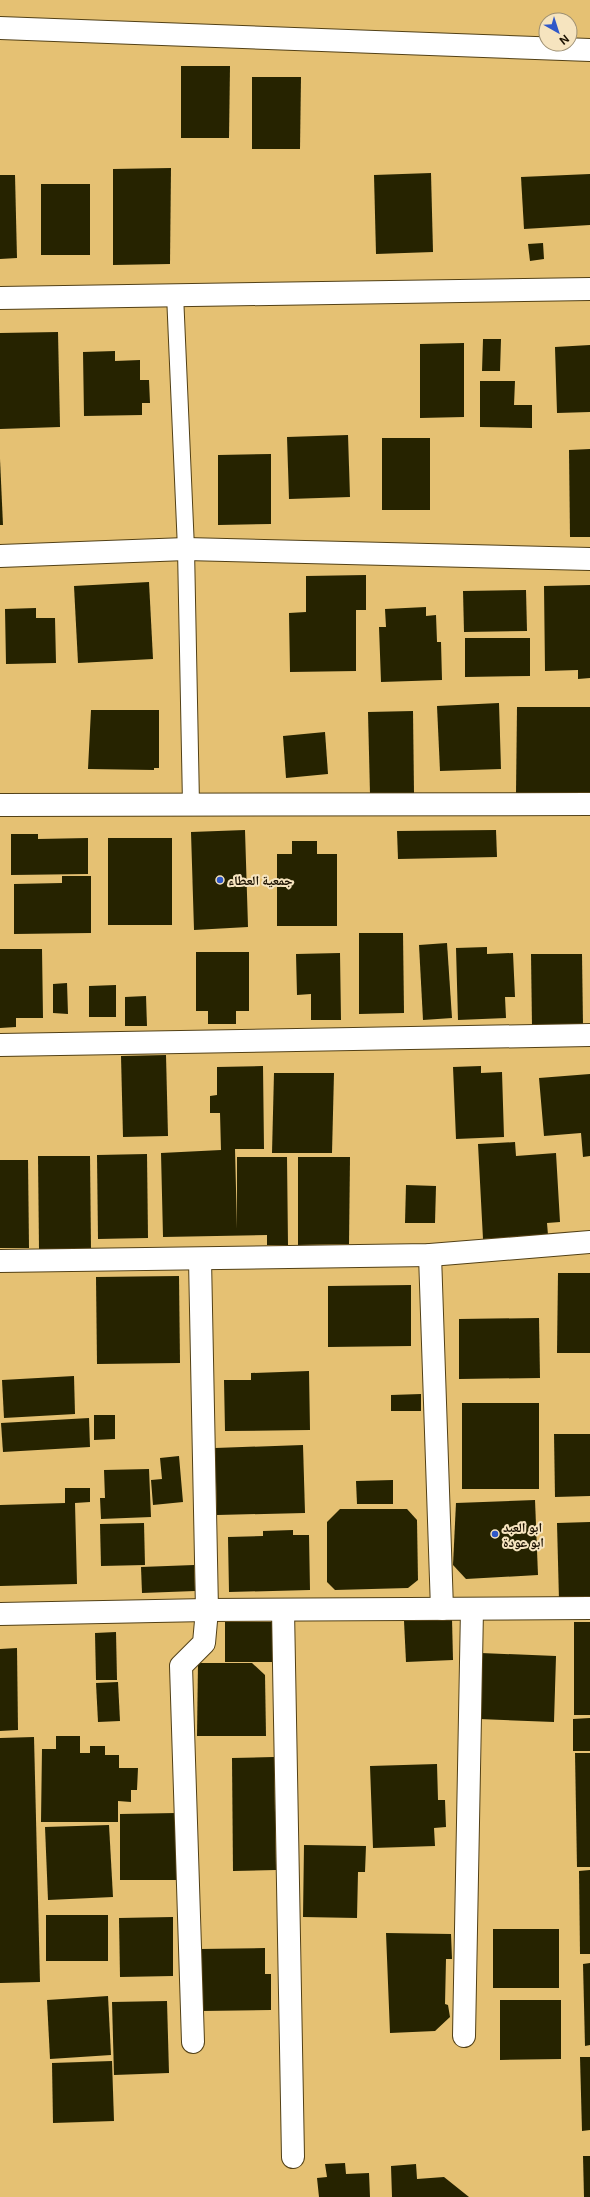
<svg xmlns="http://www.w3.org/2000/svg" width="590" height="2197" font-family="Inter,'Noto Naskh Arabic',sans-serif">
<rect width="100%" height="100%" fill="#e5c173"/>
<g fill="#262300">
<polygon points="181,66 230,66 229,138 181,138"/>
<polygon points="252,77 301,77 300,149 252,149"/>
<polygon points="171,168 170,264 113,265 113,169"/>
<polygon points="431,173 433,252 376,254 374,175"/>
<polygon points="590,174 590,225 524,229 521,177"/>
<polygon points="0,175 15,175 17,258 0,259"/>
<rect x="41" y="184" width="49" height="71"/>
<polygon points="543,243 544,259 530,261 528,244"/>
<polygon points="58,332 60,427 0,429 0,333"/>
<polygon points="483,339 501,339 500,371 482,371"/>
<polygon points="464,343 464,417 420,418 420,344"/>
<polygon points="590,345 590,412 557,413 555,347"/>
<polygon points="115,351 115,361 140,360 140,380 149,380 150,403 142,403 142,415 84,416 83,352"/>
<polygon points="480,381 515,381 514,405 532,405 532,428 480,427"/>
<polygon points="348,435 350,497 289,499 287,437"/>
<rect x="382" y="438" width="48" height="72"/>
<polygon points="590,449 590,537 570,537 569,450"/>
<polygon points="271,454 271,524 218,525 218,455"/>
<polygon points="0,459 3,525 0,525"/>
<polygon points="366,575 366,610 356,610 356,671 290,672 289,613 306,612 306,576"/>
<polygon points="149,582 153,659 78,663 74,586"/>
<polygon points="590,585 590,678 578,679 578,670 545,671 544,586"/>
<polygon points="526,590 527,631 464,632 463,591"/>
<polygon points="426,607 426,616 436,615 437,642 441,642 442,680 381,682 379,627 386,627 385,609"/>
<polygon points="36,608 36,618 55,618 56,663 6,664 5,609"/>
<polygon points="465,638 530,638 530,676 465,677"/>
<polygon points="499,703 501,769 440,771 437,706"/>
<polygon points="517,707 590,707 590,794 516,794"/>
<polygon points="91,710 159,710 159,768 154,768 154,770 88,769"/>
<polygon points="413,711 414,793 370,794 368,712"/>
<polygon points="325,732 328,774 286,778 283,736"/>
<polygon points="245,830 248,927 194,930 191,832"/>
<polygon points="496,830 497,857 398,859 397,831"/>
<polygon points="11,834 38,834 38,839 88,838 88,874 11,875"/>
<rect x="108" y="838" width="64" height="87"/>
<polygon points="292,841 317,841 317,854 337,854 337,926 277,926 277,854 292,854"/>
<polygon points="62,876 91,876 91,933 14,934 14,884 62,883"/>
<polygon points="359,933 403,933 404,1013 359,1014"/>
<polygon points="447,943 452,1018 423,1020 419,945"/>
<polygon points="487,947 487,954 513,953 515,997 505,997 506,1018 458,1020 456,948"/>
<polygon points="0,949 42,949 43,1018 16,1018 16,1027 0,1028"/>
<polygon points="196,952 249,952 249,1011 236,1011 236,1024 208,1024 208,1011 196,1011"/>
<polygon points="340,953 341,1020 311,1020 311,994 297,995 296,954"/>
<polygon points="531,954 582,954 583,1025 532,1026"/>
<polygon points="67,983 68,1014 53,1013 53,984"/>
<polygon points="116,985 116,1017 89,1017 89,986"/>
<polygon points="146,996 147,1026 125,1026 125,997"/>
<polygon points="166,1055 168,1136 123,1137 121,1056"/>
<polygon points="263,1066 264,1149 235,1149 237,1229 237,1157 287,1157 288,1245 267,1245 267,1235 163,1237 161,1153 221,1150 220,1113 210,1113 210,1096 217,1095 217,1067"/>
<polygon points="481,1066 481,1073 502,1072 504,1137 456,1139 453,1067"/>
<polygon points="274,1073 334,1073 332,1153 272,1153"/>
<polygon points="590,1074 590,1156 583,1157 581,1133 544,1136 539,1078"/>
<polygon points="515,1142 516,1156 556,1153 560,1222 547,1223 548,1235 483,1239 478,1144"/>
<polygon points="147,1154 148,1238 98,1239 97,1155"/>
<polygon points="38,1156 90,1156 91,1249 39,1249"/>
<polygon points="298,1157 350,1157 349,1244 298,1245"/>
<polygon points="0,1160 28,1160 29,1248 0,1248"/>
<polygon points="406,1185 436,1186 435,1223 405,1223"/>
<polygon points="558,1273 590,1273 590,1353 557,1353"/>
<polygon points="179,1276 180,1363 97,1364 96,1277"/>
<polygon points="411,1285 411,1346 328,1347 328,1286"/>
<polygon points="539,1318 540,1378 459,1379 459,1319"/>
<polygon points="309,1371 310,1430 225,1431 224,1380 251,1380 251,1373"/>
<polygon points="74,1376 75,1414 4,1418 2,1380"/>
<polygon points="421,1394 421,1411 391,1411 391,1395"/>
<rect x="462" y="1403" width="77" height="86"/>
<polygon points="94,1415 115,1415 115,1439 94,1440"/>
<polygon points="89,1418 90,1447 3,1452 1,1423"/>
<polygon points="554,1434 590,1434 590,1496 555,1497"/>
<polygon points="303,1445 305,1513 217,1515 215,1448"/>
<polygon points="179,1456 183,1502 153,1505 151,1480 162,1479 160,1458"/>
<polygon points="149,1469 151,1517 101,1519 100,1498 105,1498 104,1470"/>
<polygon points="393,1480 393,1504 357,1504 356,1481"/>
<polygon points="65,1488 90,1488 90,1502 75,1503 77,1584 0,1586 0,1505 65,1503"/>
<polygon points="535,1500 538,1575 466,1579 453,1565 456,1503"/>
<polygon points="340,1509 407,1509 417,1520 418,1580 408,1588 335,1590 327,1582 327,1522"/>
<polygon points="590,1522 590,1599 559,1600 557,1523"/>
<polygon points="144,1523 145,1565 101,1566 100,1524"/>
<polygon points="293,1530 293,1535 309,1535 310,1590 229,1592 228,1537 263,1536 263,1531"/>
<polygon points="194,1565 195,1591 142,1593 141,1567"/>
<polygon points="452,1619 453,1660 406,1662 404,1621"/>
<rect x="225" y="1622" width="50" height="40"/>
<rect x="574" y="1622" width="16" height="93"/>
<polygon points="116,1632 117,1680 96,1680 95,1633"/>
<polygon points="17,1648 18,1730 0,1731 0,1649"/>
<polygon points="481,1653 556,1656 554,1722 479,1719"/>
<polygon points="198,1663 252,1663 265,1675 266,1736 197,1736"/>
<polygon points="118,1682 120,1721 98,1722 96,1683"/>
<polygon points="590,1718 590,1751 573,1751 573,1719"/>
<polygon points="56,1736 80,1736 80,1753 90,1753 90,1746 105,1746 105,1755 119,1755 119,1768 138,1768 137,1790 131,1790 131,1802 118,1801 118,1822 41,1822 42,1749 56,1749"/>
<polygon points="34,1737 40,1982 0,1983 0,1738"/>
<polygon points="575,1753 590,1753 590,1867 577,1867"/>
<polygon points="274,1757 276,1870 233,1871 232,1758"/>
<polygon points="437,1764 438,1800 445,1800 446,1827 434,1828 435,1846 373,1848 370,1766"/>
<polygon points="176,1813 176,1880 120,1880 120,1814"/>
<polygon points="109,1825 113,1897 48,1900 45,1827"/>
<polygon points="304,1845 366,1846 365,1872 358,1872 357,1918 303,1917"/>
<polygon points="590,1870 590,1954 580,1954 579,1871"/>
<rect x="46" y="1915" width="62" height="46"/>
<polygon points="173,1917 173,1976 120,1977 119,1918"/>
<rect x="493" y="1929" width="66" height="59"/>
<polygon points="386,1933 451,1934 452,1959 446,1959 445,2004 448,2005 450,2017 435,2031 390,2033"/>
<polygon points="265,1948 265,1974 271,1974 271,2010 201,2011 200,1949"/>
<polygon points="590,1963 590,2045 585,2046 583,1964"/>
<polygon points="108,1996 111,2055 50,2059 47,2000"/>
<polygon points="500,2000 561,2000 561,2059 500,2060"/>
<polygon points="167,2001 169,2073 114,2075 112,2002"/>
<polygon points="580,2057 590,2057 590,2130 582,2131"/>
<polygon points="112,2061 114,2121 53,2123 52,2063"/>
<polygon points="583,2156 590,2156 590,2197 584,2197"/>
<polygon points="345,2163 346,2174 369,2173 370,2197 319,2197 317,2178 327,2177 325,2164"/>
<polygon points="416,2164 417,2179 444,2177 469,2197 392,2197 391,2166"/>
</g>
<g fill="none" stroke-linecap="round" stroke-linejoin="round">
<defs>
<polyline id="service" points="175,294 186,549 191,804"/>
<g id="minor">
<polyline points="0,28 590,50"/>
<polyline points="0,298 590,289"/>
<polyline points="0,556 186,549 590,559"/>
<polyline points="0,805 590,804"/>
<polyline points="0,1045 590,1035"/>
<polyline points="430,1255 442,1609"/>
<polyline points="0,1261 430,1255 590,1242"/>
<polyline points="283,1610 293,2157"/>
<polyline points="0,1614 207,1610 590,1608"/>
<polyline points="464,2036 472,1609"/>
<polyline points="193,2042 181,1666 204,1643 207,1610 200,1259"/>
</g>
</defs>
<use href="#service" stroke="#524016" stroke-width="18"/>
<use href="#minor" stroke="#524016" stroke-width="24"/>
<use href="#service" stroke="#fff" stroke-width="16"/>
<use href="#minor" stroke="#fff" stroke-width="22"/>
</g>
<g fill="#3058c8" stroke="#f6e4bf" stroke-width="1.5">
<circle cx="220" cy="880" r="4"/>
<circle cx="495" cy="1534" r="4"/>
</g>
<g text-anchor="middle" stroke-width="4" stroke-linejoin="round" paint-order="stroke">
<g font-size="13" font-weight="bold" fill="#1b1100" stroke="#f6e4bf" text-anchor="start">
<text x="228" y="885">جمعية العطاء</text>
<text x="503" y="1532">ابو العبد<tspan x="503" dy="15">ابو عودة</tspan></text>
</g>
</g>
<g transform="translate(558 32) rotate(141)"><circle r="19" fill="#f6e4bf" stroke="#9e9073"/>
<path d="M0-3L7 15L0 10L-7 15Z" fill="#3058c8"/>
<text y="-6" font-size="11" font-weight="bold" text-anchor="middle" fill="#1b1100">N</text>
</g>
</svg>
